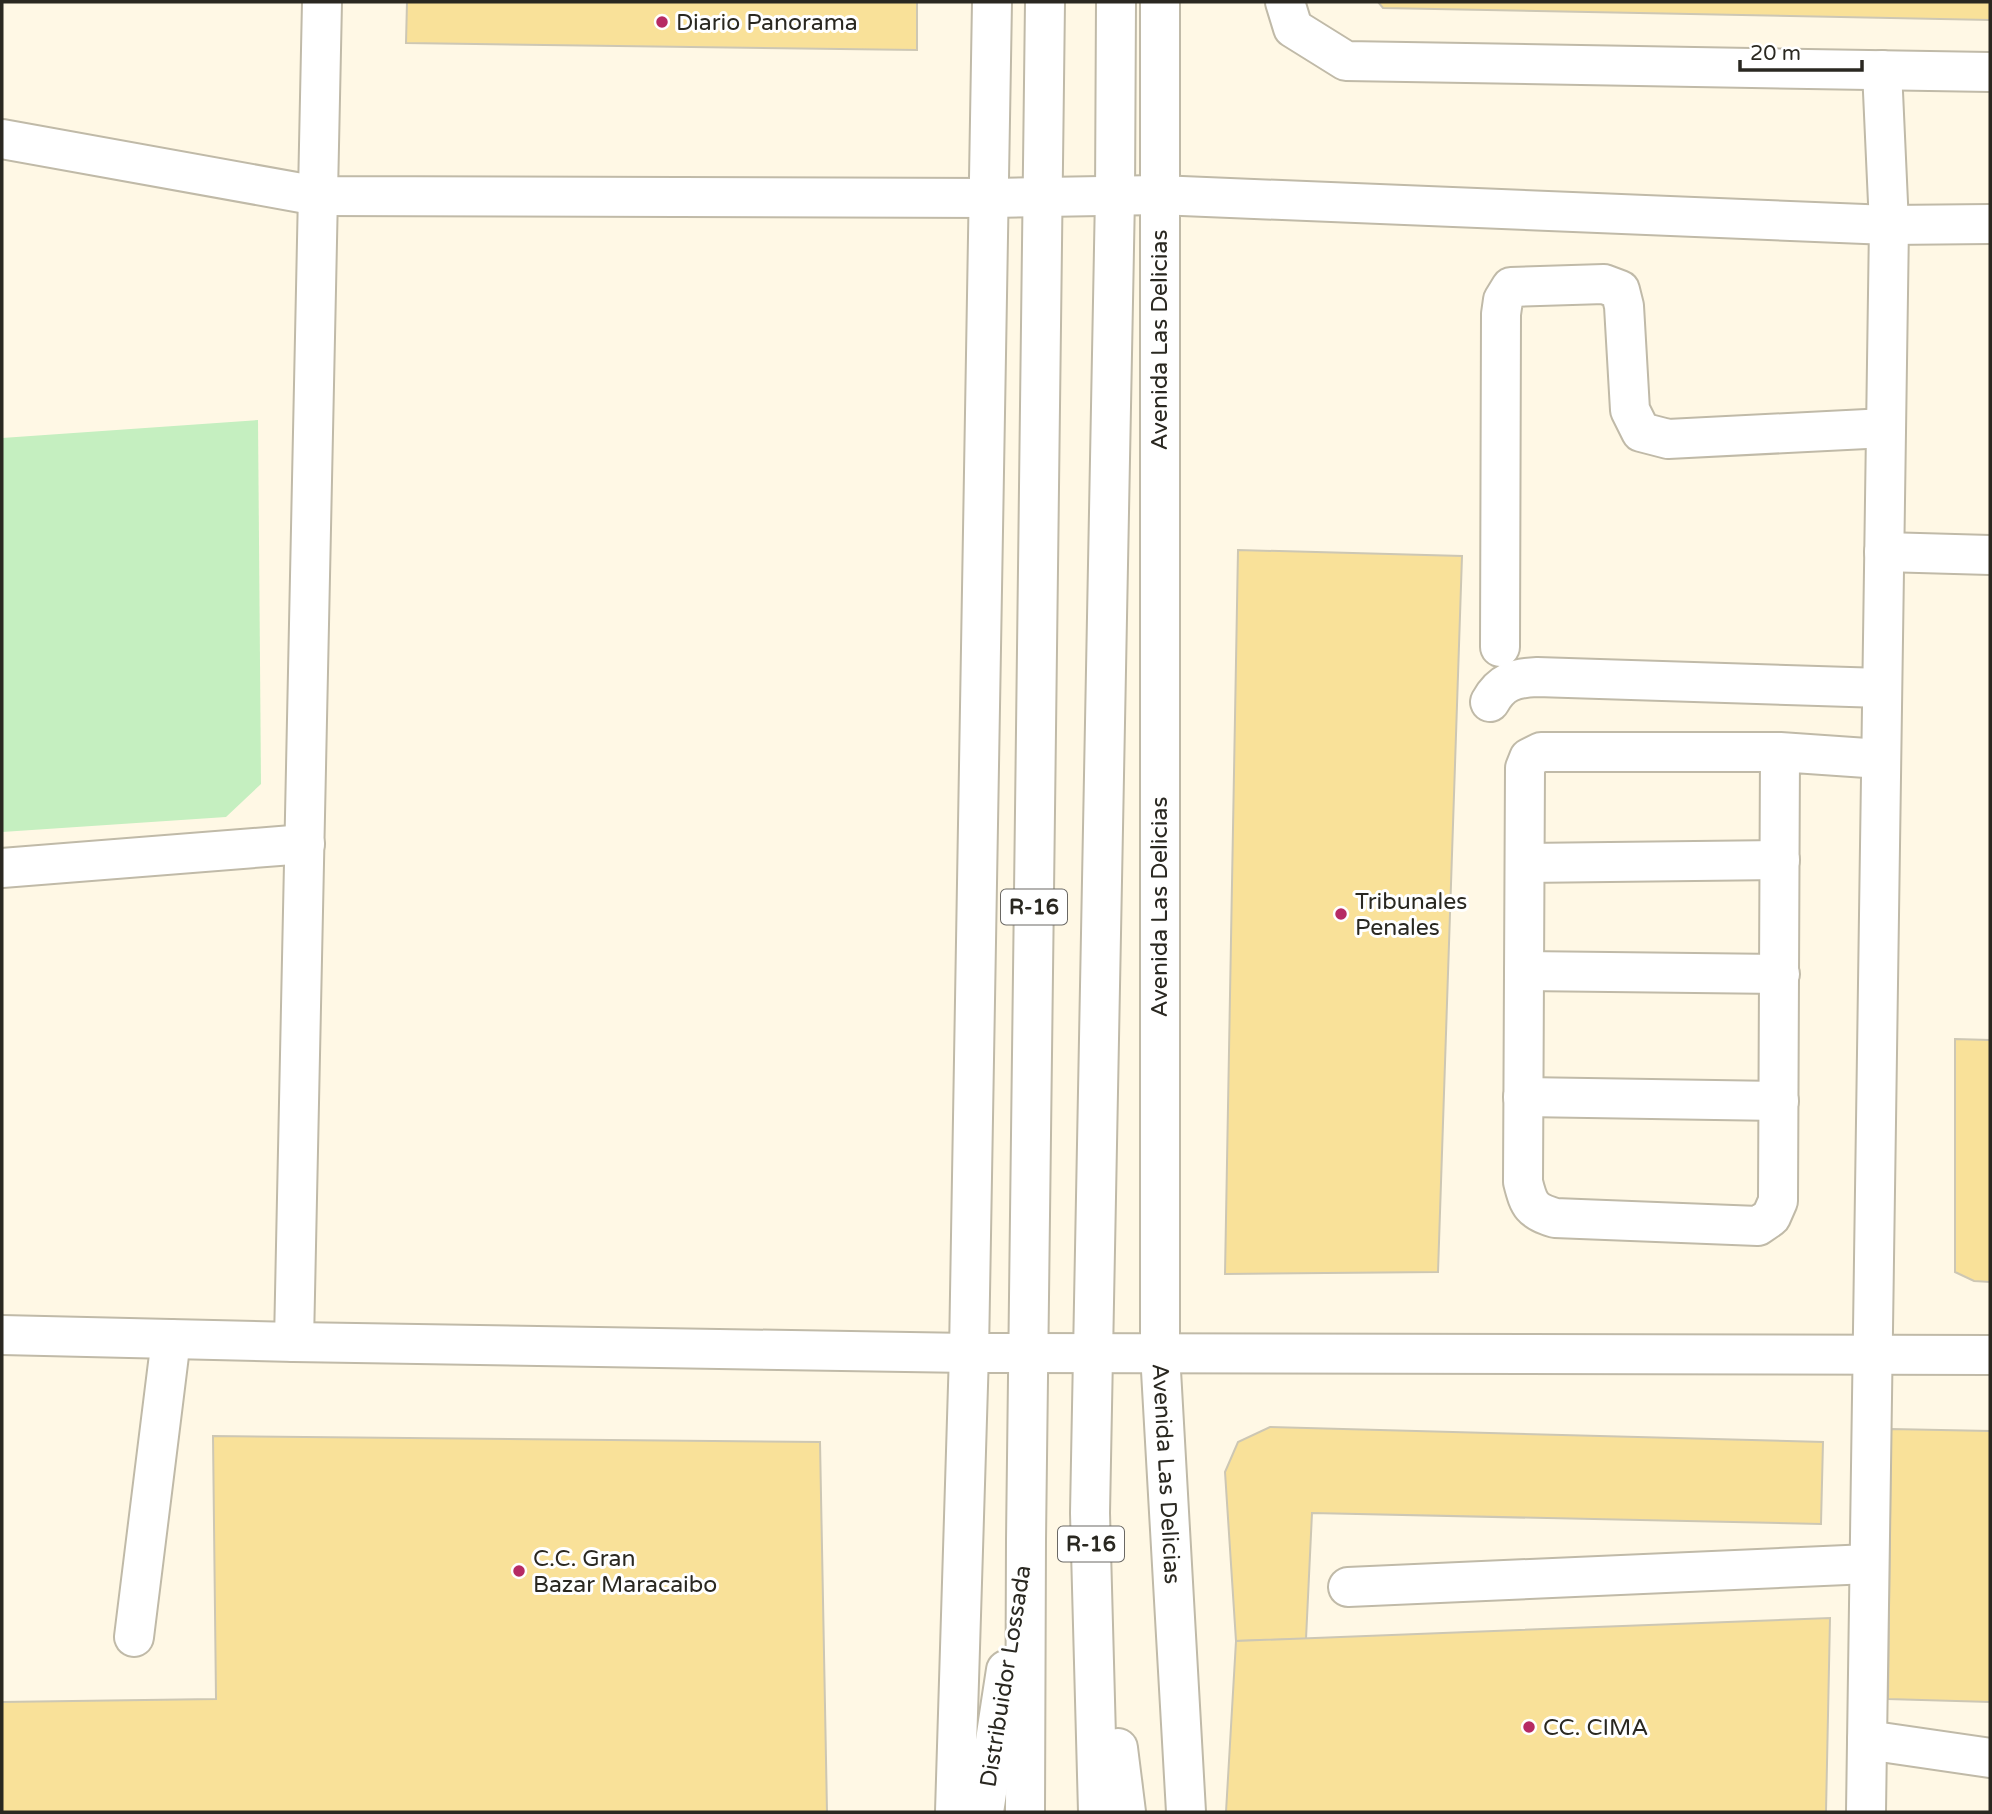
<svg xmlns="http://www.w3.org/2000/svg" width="1992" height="1814" font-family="'Varela Round',sans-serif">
<rect width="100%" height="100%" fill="#fff8e5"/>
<polygon fill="#c5efc0" points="258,420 261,784 226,817 2,832 2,438"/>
<g fill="#f9e199" stroke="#cdc7b4" stroke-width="2">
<polygon points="407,2 917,2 917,50 406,43"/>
<polygon points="1378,2 1990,2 1990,20 1383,8"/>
<polygon points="1238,550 1462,556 1438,1272 1225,1274"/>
<polygon points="1955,1039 1990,1040 1990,1282 1974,1281 1955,1272"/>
<polygon points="1270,1427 1823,1442 1821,1524 1312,1513 1306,1639 1236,1641 1225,1472 1238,1442"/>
<polygon points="1891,1429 1990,1431 1990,1702 1888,1699"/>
<polygon points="213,1436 820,1442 827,1812 2,1812 2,1702 216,1699"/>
<polygon points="1830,1618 1826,1812 1226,1812 1236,1641"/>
</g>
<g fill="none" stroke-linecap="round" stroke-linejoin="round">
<defs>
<g id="minor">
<path id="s1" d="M1160,2V1353L1186,1812"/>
<polyline points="1285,2 1293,28 1346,61 1990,72"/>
<polyline points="2,139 318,196 991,198 1158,195 1889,225 1990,224"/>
<polyline points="1884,552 1990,555"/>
<polyline points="1500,647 1501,314 1503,300 1511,287 1604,284 1620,290 1624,306 1630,410 1641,432 1668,439 1886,428"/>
<path d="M1490,702C1501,682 1514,678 1537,677L1882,688"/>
<path d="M1780,752L1778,1201L1771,1217L1758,1226L1555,1218C1532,1211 1529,1206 1523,1182L1525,768L1529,758L1541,752H1780L1881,759"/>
<polyline points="1525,863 1780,860"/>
<polyline points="2,868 305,844"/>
<polyline points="1524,971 1780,974"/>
<polyline points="1523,1097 1779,1101"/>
<polyline points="2,1335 294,1342 969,1353 1990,1355"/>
<polyline points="294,1342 322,2"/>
<polyline points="1348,1587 1869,1564"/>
<polyline points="134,1637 171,1339"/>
<polyline points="1867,1740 1990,1758"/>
<polyline points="955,1812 969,1353 992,2"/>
<polyline points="1866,1812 1889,225 1882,70"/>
</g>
<g id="major">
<polyline points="1118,1748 1126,1812"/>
<polyline points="984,1812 1006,1670"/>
<polyline points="1025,1812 1026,1540 1045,2"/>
<polyline points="1098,1812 1090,1513 1115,196 1116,2"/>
</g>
</defs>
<use href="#minor" stroke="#c0baa8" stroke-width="42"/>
<use href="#major" stroke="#c0baa8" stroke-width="42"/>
<use href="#minor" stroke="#fff" stroke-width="38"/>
<use href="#major" stroke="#fff" stroke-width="38"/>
</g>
<g fill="#b62a63" stroke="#fff" stroke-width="2.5">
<circle cx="662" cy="22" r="7"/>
<circle cx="1341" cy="914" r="7"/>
<circle cx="519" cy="1571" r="7"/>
<circle cx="1529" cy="1727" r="7"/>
</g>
<g text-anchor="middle" stroke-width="6" stroke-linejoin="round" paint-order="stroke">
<g fill="#fff" stroke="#6a6864" stroke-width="2">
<rect x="1001" y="889.5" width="66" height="35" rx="5"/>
<rect x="1058" y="1526.5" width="66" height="35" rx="5"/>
</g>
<g font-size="21" font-weight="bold" fill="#2a2821">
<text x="1034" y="914">R-16</text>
<text x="1091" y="1551">R-16</text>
</g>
<g font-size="23" fill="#2a2821" stroke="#fff" text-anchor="start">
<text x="676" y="30">Diario Panorama</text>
<text x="1355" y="909">Tribunales<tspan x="1355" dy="26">Penales</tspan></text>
<text x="533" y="1566">C.C. Gran<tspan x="533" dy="26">Bazar Maracaibo</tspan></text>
<text x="1543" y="1735">CC. CIMA</text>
</g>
<g font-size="23" fill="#2a2821" stroke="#fff">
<text transform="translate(1159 340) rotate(-90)" y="8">Avenida Las Delicias</text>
<text transform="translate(1159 907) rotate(-90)" y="8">Avenida Las Delicias</text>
<text dy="8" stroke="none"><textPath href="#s1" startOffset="1472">Avenida Las Delicias</textPath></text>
<text transform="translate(1005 1676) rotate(-81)" y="8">Distribuidor Lossada</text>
</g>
</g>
<rect width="1992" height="1814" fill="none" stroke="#2a2821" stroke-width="7"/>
<path d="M1740 60v10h122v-10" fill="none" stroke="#2a2821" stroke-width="3.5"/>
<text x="1750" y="60" font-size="21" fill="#2a2821" stroke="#ffffff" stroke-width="5" paint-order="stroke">20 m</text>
</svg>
